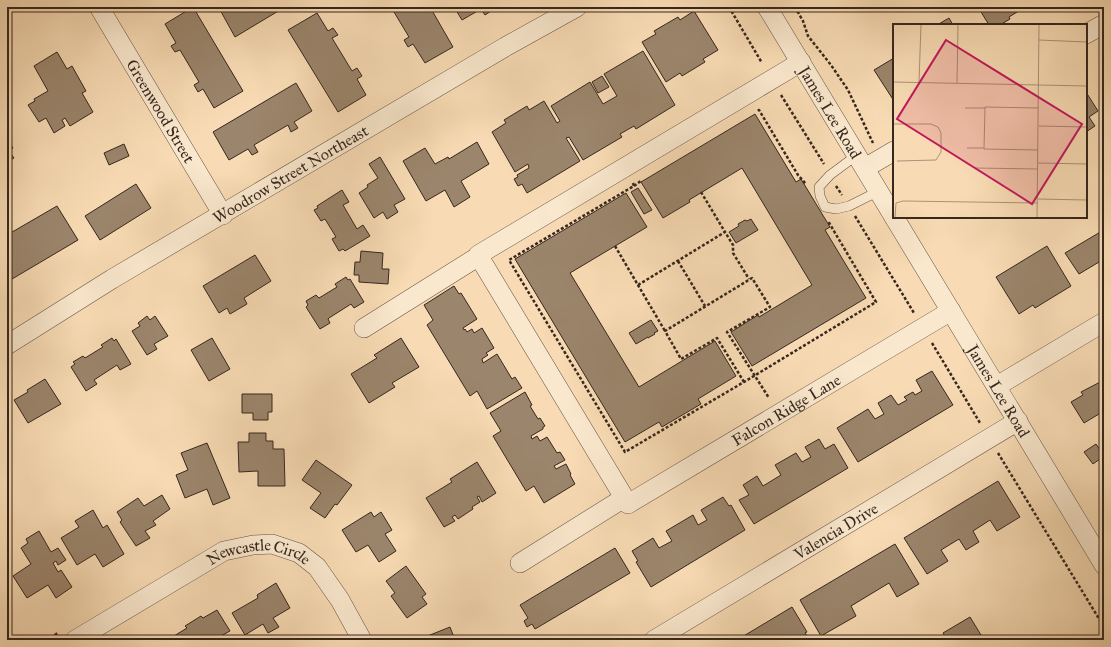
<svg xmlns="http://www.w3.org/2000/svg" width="1111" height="647" font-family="'IM FELL Great Primer',serif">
<rect width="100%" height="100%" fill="#f8dbb4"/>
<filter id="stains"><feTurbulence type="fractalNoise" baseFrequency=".005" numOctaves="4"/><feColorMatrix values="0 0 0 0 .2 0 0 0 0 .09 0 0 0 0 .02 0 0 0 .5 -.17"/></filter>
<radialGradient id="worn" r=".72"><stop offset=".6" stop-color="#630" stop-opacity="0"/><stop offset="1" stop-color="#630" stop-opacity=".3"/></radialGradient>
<g fill="#9b856c" stroke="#36271e">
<polygon points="193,7 243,91 214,108 203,89 198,92 194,85 199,82 180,50 175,52 171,46 176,43 165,24"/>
<polygon points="220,7 285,7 235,37 219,8"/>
<polygon points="391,7 430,7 453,47 425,63 413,44 408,47 404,40 409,37"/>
<polygon points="454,7 488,7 491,11 485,15 481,9 462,20"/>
<polygon points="978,7 1025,7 1009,17 1010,19 1000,25 989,25"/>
<polygon points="694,11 718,50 703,59 705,62 682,76 680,73 666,82 642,42 656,34 654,31 678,17 680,20"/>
<polygon points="317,13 328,31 333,28 338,35 332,38 352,71 357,68 362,76 357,79 366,95 338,112 288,30"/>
<polygon points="949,18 953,25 937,25"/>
<polygon points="643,51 675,105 636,129 634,126 620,134 622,137 583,160 569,137 566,138 580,161 527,193 522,184 518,186 514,179 518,177 517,175 529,168 528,164 515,172 492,132 506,123 504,120 527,106 529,110 544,101 557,123 560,121 551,106 590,82 603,104 617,96 604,74"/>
<polygon points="57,52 67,69 72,66 86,91 82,93 93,112 70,126 65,118 62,120 65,126 54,133 46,118 39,122 28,105 35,101 34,99 48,91 34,66"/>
<polygon points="894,58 894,101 874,70"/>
<polygon points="602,76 609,87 598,93 592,82"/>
<polygon points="296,83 312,111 294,122 298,128 291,132 288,125 254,145 258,152 252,155 248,149 229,160 213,132"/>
<polygon points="1104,84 1104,95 1099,87"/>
<polygon points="1086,92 1098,111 1089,117 1095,126 1086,132"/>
<polygon points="755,114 796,182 801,179 830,227 825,230 866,298 752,366 731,332 758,315 759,317 812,285 742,168 689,200 690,202 663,218 641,182"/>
<polygon points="8,141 13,148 9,151 14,158 7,162 7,142"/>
<polygon points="477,142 489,164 461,181 470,197 454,207 445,190 426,201 403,161 425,148 435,164 448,157 449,159"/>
<polygon points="124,144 129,156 109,165 104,153"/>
<polygon points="380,157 405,199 394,205 398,212 387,219 383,212 374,218 359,193 368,187 367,185 378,178 369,164"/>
<polygon points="136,184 151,208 100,240 85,216"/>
<polygon points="638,188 652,210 644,214 631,192"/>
<polygon points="342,190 349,202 343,205 357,229 363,225 370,236 345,251 343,249 339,251 332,239 336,237 325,219 321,221 314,210 318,208 317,206"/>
<polygon points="626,193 647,227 570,273 639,387 715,341 736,376 698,399 701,404 662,427 659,422 625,442 515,259"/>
<polygon points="57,206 78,240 7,282 7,235"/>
<polygon points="751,219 758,230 736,243 729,232 739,226 738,224 745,220 747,221"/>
<polygon points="1102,231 1104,234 1104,259 1079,274 1065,253"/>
<polygon points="1047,246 1071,286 1035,308 1033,305 1019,314 996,277"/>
<polygon points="361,251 383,253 382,269 389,269 388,284 359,282 359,275 354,275 355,262 360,262"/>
<polygon points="255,255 271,281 244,298 247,304 230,314 227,308 219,313 203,286"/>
<polygon points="346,277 348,280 350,279 364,302 354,308 351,304 329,318 328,319 330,323 320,329 306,307 308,305 306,301 316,295 319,298 337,287 335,284"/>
<polygon points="454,286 459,294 461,293 477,319 463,328 464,330 465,329 467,332 472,329 474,333 482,328 494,348 486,353 488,355 482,359 483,363 497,354 512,379 515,377 522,388 487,409 477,391 470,396 427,325 433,320 424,305"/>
<polygon points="147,316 150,320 155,316 168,336 154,344 157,349 147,355 132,331 140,326 138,323"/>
<polygon points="651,320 658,331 654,333 655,334 648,338 648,337 636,344 629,333"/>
<polygon points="112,338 114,341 116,339 131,364 120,370 117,365 94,380 97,384 86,391 71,367 75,364 73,362 83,356 85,358 103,347 101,345"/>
<polygon points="212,338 230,369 209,381 191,350"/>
<polygon points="401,338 419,367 392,383 395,387 369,403 351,374 377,358 374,355"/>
<polygon points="932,371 953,405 858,462 837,428 868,409 875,419 884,414 878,403 891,395 898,405 907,400 904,397 913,392 915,395 922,391 916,380"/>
<polygon points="45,379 61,404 28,423 14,400 28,392 27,390"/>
<polygon points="1104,380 1104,411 1084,423 1071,402 1083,395 1081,392"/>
<polygon points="525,392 532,405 530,406 538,419 540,418 545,426 543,427 543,429 531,436 532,439 537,436 540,441 547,437 557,453 560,452 565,460 554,466 556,469 566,464 571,474 570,475 575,484 544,503 534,486 526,491 493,436 501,431 490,413"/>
<polygon points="242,394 272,394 272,412 268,412 268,420 253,420 253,413 242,413"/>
<polygon points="249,433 266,433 266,441 273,441 273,449 284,449 285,486 258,486 258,471 239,472 238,442 249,442"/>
<polygon points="819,439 825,449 834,444 848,468 754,524 739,500 749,495 743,485 757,476 763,486 781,475 775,465 796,453 802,462 811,457 805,447"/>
<polygon points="207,443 230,498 213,505 207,489 185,498 176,475 188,470 181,453"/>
<polygon points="1096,444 1104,456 1093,464 1084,452"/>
<polygon points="316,460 352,485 337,505 335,504 325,518 310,508 321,493 302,480"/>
<polygon points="477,462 496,493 482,502 479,496 477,497 480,502 472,507 473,509 458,519 455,515 452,517 455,521 444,527 426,498 452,482 450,479"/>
<polygon points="998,481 1020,517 997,531 990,520 973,531 979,542 966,550 959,539 941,550 948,561 927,574 904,538"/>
<polygon points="162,495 170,509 153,521 156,525 145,531 150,538 136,546 120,522 122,520 117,512 138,498 144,506"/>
<polygon points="723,497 729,506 731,505 745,530 651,587 636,562 638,561 632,551 653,538 659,548 672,541 666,531 693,515 698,525 707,520 701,510"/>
<polygon points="93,510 103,528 107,525 124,554 103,567 95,554 77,565 61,538 79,527 75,521"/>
<polygon points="371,512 374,517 381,512 392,530 385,534 396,551 379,562 368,545 356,552 342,530"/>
<polygon points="39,531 51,552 58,548 66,560 58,565 56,561 53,563 58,572 61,570 72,587 56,598 48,585 27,598 13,576 31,564 21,548 28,543 26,539"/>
<polygon points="895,544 919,584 897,597 889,583 851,606 856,616 821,636 800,600"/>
<polygon points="615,548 630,573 535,629 532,624 527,627 524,621 528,618 520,605"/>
<polygon points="406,566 426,594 422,597 427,604 407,618 391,596 395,593 386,581"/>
<polygon points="276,583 290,608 273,618 279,627 268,633 263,624 245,635 232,613 258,598 257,595"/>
<polygon points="792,607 807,632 805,633 810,640 737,640"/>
<polygon points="217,610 230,631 219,637 221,640 176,640 174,636 187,628 185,626 201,616 203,618"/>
<polygon points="970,617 984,640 947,640 943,633"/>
<polygon points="450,627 455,640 420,640 420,639"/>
</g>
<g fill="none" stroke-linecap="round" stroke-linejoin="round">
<defs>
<polyline id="lane" points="857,155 830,175 819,187 820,196 825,207 836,209 849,206 879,191"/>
<g id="street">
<path id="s1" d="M99,7L223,215"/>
<path id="s2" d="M767,7L894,217"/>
<polyline points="1086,34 1104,24"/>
<path id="s3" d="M801,62L478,255L628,504L951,311"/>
<polyline points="865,168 894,151"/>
<path id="s4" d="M894,217L1104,565"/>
<polyline points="364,328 479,256"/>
<path id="s5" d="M7,345L112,279L505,47L577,7"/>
<polyline points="997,386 1104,322"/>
<polyline points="520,563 624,498"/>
<path id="s6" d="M75,640L224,551L253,545L272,544L299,553L317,567L340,600L362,640"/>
<path id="s7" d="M654,640L1018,421"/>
</g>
</defs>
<use href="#lane" stroke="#665444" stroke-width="10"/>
<use href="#street" stroke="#665444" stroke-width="20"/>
<g stroke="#36271e" stroke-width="2.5" stroke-dasharray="3 2" stroke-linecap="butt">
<polyline points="729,7 762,63"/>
<polyline points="795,7 803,21 808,36 831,65 848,90 873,143"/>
<polyline points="781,95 824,164"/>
<polyline points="758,111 759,110 798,175 806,184"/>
<polyline points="633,183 634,186 627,190 509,260 625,452 744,382 876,302 828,221"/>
<polyline points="634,186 641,181"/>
<polyline points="836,186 842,195"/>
<polyline points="701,192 725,232"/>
<polyline points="855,216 914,313"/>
<polyline points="615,246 665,331"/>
<polyline points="678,261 705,306"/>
<polyline points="638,285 725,232 733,245 733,253 749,279"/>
<polyline points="932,343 980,423"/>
<polyline points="744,382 717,338 681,359 665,331 752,278 770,307 727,332 769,398"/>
<polyline points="998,453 1104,627"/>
<polyline points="46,640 58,633"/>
</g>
<use href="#lane" stroke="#fae8ce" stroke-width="9"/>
<use href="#street" stroke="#fae8ce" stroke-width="19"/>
</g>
<g text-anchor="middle" stroke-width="3" stroke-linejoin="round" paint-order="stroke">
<g font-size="16" fill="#36271e" stroke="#fae8ce">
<text dy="6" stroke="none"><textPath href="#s1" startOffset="121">Greenwood Street</textPath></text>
<text dy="6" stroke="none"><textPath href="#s2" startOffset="123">James Lee Road</textPath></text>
<text dy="6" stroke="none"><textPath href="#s5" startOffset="331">Woodrow Street Northeast</textPath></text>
<text dy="6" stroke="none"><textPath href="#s4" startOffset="203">James Lee Road</textPath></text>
<text dy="6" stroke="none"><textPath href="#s3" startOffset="851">Falcon Ridge Lane</textPath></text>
<text dy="6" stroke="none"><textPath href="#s7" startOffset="212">Valencia Drive</textPath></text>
<text dy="6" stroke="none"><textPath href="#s6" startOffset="209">Newcastle Circle</textPath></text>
</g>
</g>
<g transform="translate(893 24)">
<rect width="194" height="194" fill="#f8dbb4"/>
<path fill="none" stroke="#aa9378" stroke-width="1" d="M146,16L194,18M0,58L194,62M26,58L28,0M64,59L65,0M72,84H92M0,100H38L45,103L48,109V128L43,136L4,137M146,102L194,103M74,124H91M145,126L91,125L92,83L146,84M145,139L194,140M82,144L145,145M145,175L194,176M2,194L3,179L10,177L145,179M144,194L146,0"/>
<path fill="#c2185b" fill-opacity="0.15" stroke="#c2185b" stroke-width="2" d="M53,16L189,100L139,180L4,95Z"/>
<rect width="194" height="194" fill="none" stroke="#36271e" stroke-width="2"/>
</g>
<rect width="1111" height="647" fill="none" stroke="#f8dbb4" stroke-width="24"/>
<rect x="8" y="8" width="1095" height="631" fill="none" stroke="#36271e" stroke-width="2"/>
<rect x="12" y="12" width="1087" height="623" fill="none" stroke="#36271e"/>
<rect width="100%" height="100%" filter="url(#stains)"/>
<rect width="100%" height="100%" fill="url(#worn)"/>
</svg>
